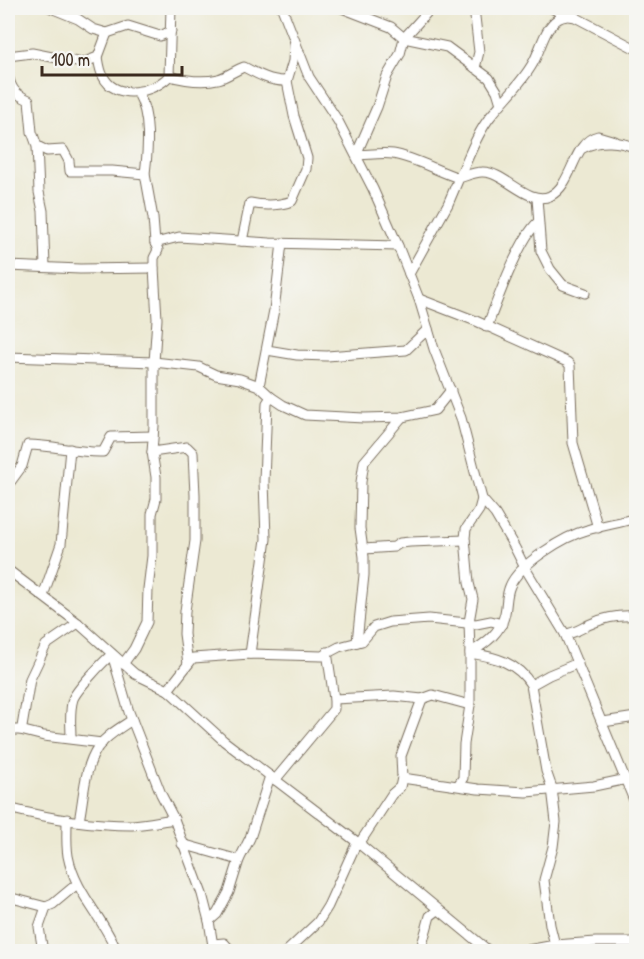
<svg xmlns="http://www.w3.org/2000/svg" width="644" height="959" font-family="'Patrick Hand',sans-serif">
<rect width="100%" height="100%" fill="#f6f6f2"/>
<filter id="ink" filterUnits="userSpaceOnUse"><feTurbulence type="fractalNoise" baseFrequency=".0167" numOctaves="2"/><feDisplacementMap in="SourceGraphic" scale="12" xChannelSelector="R" yChannelSelector="G"/><feConvolveMatrix kernelMatrix="1 2 1 2 8 2 1 2 1" color-interpolation-filters="sRGB"/></filter>
<filter id="wash" filterUnits="userSpaceOnUse"><feTurbulence type="fractalNoise" baseFrequency=".008" numOctaves="4" result="noise"/><feDisplacementMap in="SourceGraphic" scale="24" xChannelSelector="R" yChannelSelector="G"/><feGaussianBlur stdDeviation="1.35" result="paint"/><feColorMatrix in="noise" values="0 0 0 0 0 0 0 0 0 0 0 0 0 0 0 0 0 1.4 0 .05"/><feComposite in="paint" operator="in"/></filter>
<g filter="url(#wash)">
<rect width="100%" height="100%" fill="#ece9d3"/>
</g>
<g filter="url(#ink)">
<g fill="none" stroke-linecap="round" stroke-linejoin="round">
<defs>
<g id="minor">
<polyline points="51,8 78,19 93,29 107,33 128,26 160,36 171,31"/>
<path d="M282,8L309,77L338,121L373,189L398,246L419,299L434,349L461,418L482,499L479,510L466,529L465,538L469,583L473,599L469,622L470,653C495,657 517,662 531,685L546,771L552,788L556,822L553,847L544,880L550,925L555,945L517,952"/>
<polyline points="342,8 391,27 404,38 447,47 489,78 497,91 501,104"/>
<path d="M431,8L404,38L400,54L387,76L377,107L356,155C367,155 382,152 393,154C416,158 437,171 459,178C469,157 476,135 490,117C504,99 522,83 533,63C541,49 544,28 558,19C564,15 569,16 575,17L636,49"/>
<polyline points="474,8 479,52 475,68"/>
<polyline points="552,8 565,16 568,8"/>
<polyline points="8,56 32,53 82,63 98,57 107,33"/>
<path d="M98,57C99,63 100,71 103,76C115,101 154,93 169,76L171,8"/>
<path d="M8,75C11,89 15,94 29,100L32,132L37,146L47,151L63,150L69,161L70,171H112L145,174L153,218L155,243"/>
<path d="M169,76C184,80 202,83 218,79C227,77 235,70 244,67C257,74 272,82 287,81"/>
<path d="M138,93C151,116 148,149 145,174"/>
<polyline points="37,146 39,192 43,211 45,267"/>
<path d="M583,148C600,139 620,141 636,148"/>
<polyline points="537,198 541,251 550,269 563,285 585,293"/>
<path d="M242,241L250,203C264,206 278,206 292,201L306,169L307,158L294,116L287,81L293,61L294,44"/>
<polyline points="8,266 80,269 154,268"/>
<path d="M409,274L448,204L459,178C466,176 474,172 482,172C504,171 528,206 550,196C574,184 572,142 598,136L615,141"/>
<polyline points="419,299 476,321 567,362 570,365 573,443 598,528"/>
<path d="M487,327C497,301 519,239 538,222"/>
<polyline points="267,350 297,355 327,356 406,350 428,329"/>
<polyline points="8,357 154,362 199,367 216,375 240,379 259,386 271,397 283,405 305,415 364,418 402,417 435,410 451,390"/>
<polyline points="259,386 274,310 282,243"/>
<polyline points="152,452 187,447 193,453 195,495 195,541 185,611 184,634 188,664"/>
<path d="M8,481H11L22,466L28,445C54,445 78,453 103,452L111,437L153,436"/>
<polyline points="482,499 495,514 515,548 525,568 565,634 636,805"/>
<polyline points="364,549 394,547 400,543 410,542 465,540"/>
<polyline points="8,570 78,623 135,674 168,690 224,741 357,842 490,952"/>
<polyline points="43,596 61,544 70,449"/>
<path d="M565,634C577,633 582,627 593,623C606,617 622,615 636,616"/>
<polyline points="357,642 364,575 364,557 360,528 361,482 364,462 402,417"/>
<polyline points="250,654 266,539 264,481 267,403 271,397"/>
<polyline points="123,664 134,649 147,622 148,589 152,556 152,514 156,499 156,477 152,452 154,426 154,362 157,319 154,268 154,258 158,250 155,243 179,237 270,243 398,246"/>
<polyline points="531,685 549,675 578,663"/>
<polyline points="168,690 193,658 250,654 322,656 339,647 362,641 374,627 390,622 429,619 476,624 491,621 502,624"/>
<polyline points="334,699 394,696 422,699"/>
<polyline points="603,722 636,717"/>
<polyline points="20,730 44,736 102,743"/>
<polyline points="8,733 11,730 20,730 22,727 30,679 46,645 78,623"/>
<path d="M71,738C71,726 69,711 73,699C77,689 103,662 112,654L129,712L161,794L174,819L202,894L209,921L214,952"/>
<polyline points="402,778 478,789 526,792 594,786 627,779"/>
<polyline points="275,780 334,709 334,699 327,652"/>
<polyline points="458,785 463,778 464,744 470,705"/>
<path d="M8,808C47,818 91,825 132,825C146,824 160,821 174,819"/>
<path d="M67,819C67,831 66,844 68,856C75,893 104,918 117,952"/>
<path d="M79,821C84,797 84,767 98,747C107,735 120,728 132,720"/>
<polyline points="182,844 239,860"/>
<path d="M359,844L392,794L400,787L402,778L401,756L422,699L433,695L470,705V653C486,643 501,633 505,613C507,604 506,595 510,586C519,564 565,536 587,530C603,525 620,523 636,518"/>
<polyline points="8,897 46,907"/>
<polyline points="209,921 217,914 229,892 239,860 250,838 270,776"/>
<polyline points="213,944 224,943 232,952"/>
<polyline points="555,945 596,942 636,942"/>
<polyline points="43,952 39,927 46,907 53,904 77,884"/>
<polyline points="286,952 318,922 328,906 357,842"/>
<polyline points="420,952 430,916 438,910"/>
</g>
</defs>
<use href="#minor" stroke="#796d5d" stroke-width="11"/>
<use href="#minor" stroke="#fff" stroke-width="9"/>
</g>
</g>
<rect width="644" height="959" fill="none" stroke="#f6f6f2" stroke-width="30"/>
<path d="M42 66v9h140v-9" fill="none" stroke="#3b2a1e" stroke-width="3"/>
<text x="51" y="66" font-size="18" fill="#3b2a1e" stroke="#f6f6f2" stroke-width="4.5" paint-order="stroke">100 m</text>
</svg>
